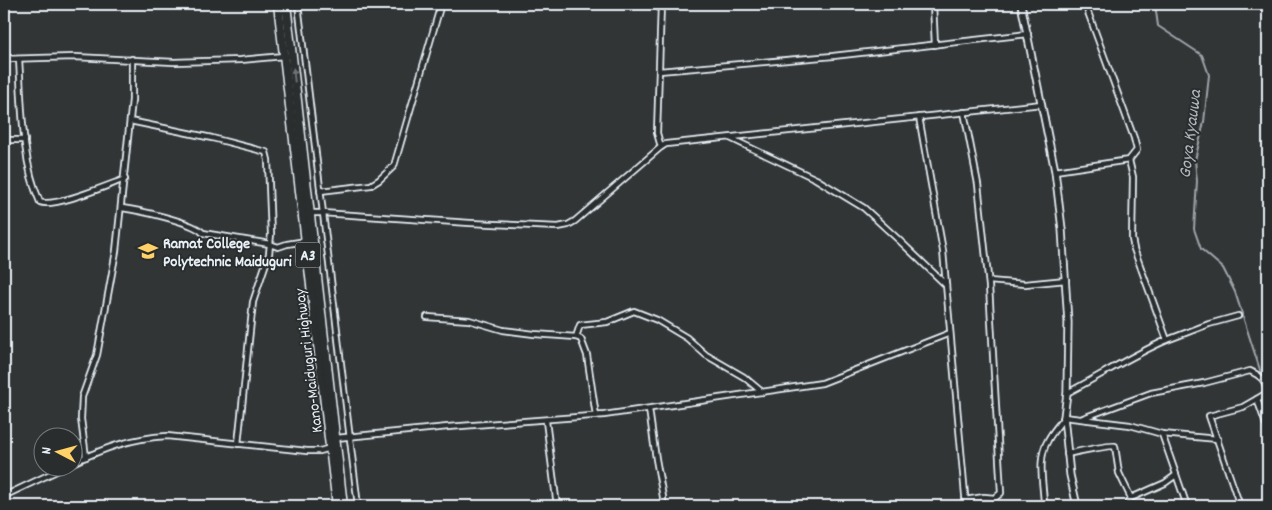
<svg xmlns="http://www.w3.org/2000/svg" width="1272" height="510" font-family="Dekko,sans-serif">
<rect width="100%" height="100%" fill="#323536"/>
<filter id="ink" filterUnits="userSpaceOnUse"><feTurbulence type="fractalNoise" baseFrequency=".02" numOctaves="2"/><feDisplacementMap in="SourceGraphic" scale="10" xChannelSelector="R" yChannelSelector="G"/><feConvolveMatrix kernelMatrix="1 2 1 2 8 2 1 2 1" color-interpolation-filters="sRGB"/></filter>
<g filter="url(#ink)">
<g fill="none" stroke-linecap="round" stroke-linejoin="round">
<polyline stroke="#9fa5aa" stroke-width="2" points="1155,4 1158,26 1202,55 1209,75 1204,122 1195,160 1197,181 1194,229 1201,249 1223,268 1235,292 1262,376"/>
<defs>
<g id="minor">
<polyline points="298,4 358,506"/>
<polyline points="933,4 935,45"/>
<polyline points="4,54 11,59"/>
<polyline points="4,59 75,57 174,62 241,60 284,56"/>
<path d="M19,59C22,104 21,160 40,202C54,208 108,185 125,179"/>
<polyline points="659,71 833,56 1028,34"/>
<polyline points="964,112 978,184 989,286 1001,493 995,498 984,497 965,500"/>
<polyline points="919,117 943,251 966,506"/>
<polyline points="730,138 816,179 864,208 900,241 946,285"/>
<polyline points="4,140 25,140"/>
<polyline points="661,147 657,133 661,4"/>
<polyline points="1055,171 1129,160 1137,150 1134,138 1085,4"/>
<polyline points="320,191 371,185 379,180 394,166 441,4"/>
<path d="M122,208C137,210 194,222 203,233L270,244L271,234L268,160L266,152L212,138L130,121"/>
<polyline points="310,213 322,213 470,223 558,227 568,225 575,221 661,147 666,144 1042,104"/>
<polyline points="989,281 1025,284 1066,280"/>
<polyline points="427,317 469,320 503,330 534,334 576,337 581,339 587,355 596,416"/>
<polyline points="576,337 580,325 607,322 634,311 657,320 687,338 706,355 744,377 762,392"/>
<polyline points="1167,340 1209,324 1238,316"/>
<path d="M1067,393C1100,376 1132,355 1167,340L1134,249L1132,239L1133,177L1129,160"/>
<polyline points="649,409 656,459 663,497 663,506"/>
<path d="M1083,418L1151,393L1204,383L1250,371C1261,376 1266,380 1267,393L1257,399"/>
<polyline points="546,421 557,506"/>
<polyline points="1162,434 1187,506"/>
<polyline points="336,438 448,427 604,415 822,383 950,333"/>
<polyline points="238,444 253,302 269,254 270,244 278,247 287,244 306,241"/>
<path d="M1067,454C1076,452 1110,445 1115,446L1119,473L1131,498L1128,501L1129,506"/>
<polyline points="86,457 81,419 82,397 97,355 116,251 132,100 132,59"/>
<path d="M72,463C105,448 131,438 167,436L307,451H320L330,448"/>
<polyline points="4,496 63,468"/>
<polyline points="1131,498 1165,483 1176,475"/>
<path d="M1036,506L1044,503C1043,482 1037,459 1048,440C1052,432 1059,425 1064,417L1130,425L1162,434L1218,439"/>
<polyline points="1240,506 1209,416 1243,407 1257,399 1268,430"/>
</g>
<polyline id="tertiary" points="1021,4 1055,171 1062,229 1068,322 1067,393 1064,417 1070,475 1077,506"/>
<g id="trunk">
<polyline points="278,4 337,506"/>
<polyline points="286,4 343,506"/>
</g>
</defs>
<use href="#minor" stroke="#e8f1f8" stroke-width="8"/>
<use href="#tertiary" stroke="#e8f1f8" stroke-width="9"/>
<use href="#trunk" stroke="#e8f1f8" stroke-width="11"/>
<use href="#minor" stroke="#2a2d2e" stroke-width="4.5"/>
<use href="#tertiary" stroke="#2a2d2e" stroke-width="5.5"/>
<use href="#trunk" stroke="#2a2d2e" stroke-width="8"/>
</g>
<defs><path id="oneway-solid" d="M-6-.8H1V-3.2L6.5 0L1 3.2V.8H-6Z" transform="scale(1.25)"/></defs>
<use fill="#6c7275" href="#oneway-solid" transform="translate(294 75) rotate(-96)"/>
</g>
<defs>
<symbol id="school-bare" viewBox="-9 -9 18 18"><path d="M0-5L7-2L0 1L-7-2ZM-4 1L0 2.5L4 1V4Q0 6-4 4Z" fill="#ffd166" stroke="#2a2d2e" stroke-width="2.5" paint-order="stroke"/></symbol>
</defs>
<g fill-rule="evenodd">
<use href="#school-bare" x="134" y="237" width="28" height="28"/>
</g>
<g text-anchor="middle" stroke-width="4" stroke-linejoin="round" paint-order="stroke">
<rect fill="#2a2d2e" stroke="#afb6bb" stroke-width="1" x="295.5" y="242.5" width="25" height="25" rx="4"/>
<g font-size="15" font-weight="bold" fill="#e8f1f8">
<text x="308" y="260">A3</text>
</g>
<g font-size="16" font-weight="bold" fill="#e8f1f8" stroke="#2a2d2e" text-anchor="start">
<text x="163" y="248">Ramat College<tspan x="163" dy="18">Polytechnic Maiduguri</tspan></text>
</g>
<g font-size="16" fill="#e8f1f8" stroke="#2a2d2e">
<text transform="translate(307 361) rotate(-97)" y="6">Kano-Maiduguri Highway</text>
</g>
<g font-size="18" font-style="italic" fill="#b1b8be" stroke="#2a2d2e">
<text transform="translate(1189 134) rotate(-83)" y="6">Goya Kyauwa</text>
</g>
</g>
<rect width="1272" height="510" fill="none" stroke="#2a2d2e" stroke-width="20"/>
<rect x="10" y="10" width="1252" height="490" fill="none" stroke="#e8f1f8" stroke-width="2" filter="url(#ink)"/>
<g transform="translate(58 452) rotate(276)"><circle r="24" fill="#2a2d2e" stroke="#767b7f"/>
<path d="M0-4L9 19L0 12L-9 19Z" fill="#ffd166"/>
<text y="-8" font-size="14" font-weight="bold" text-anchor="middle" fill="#e8f1f8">N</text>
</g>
</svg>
